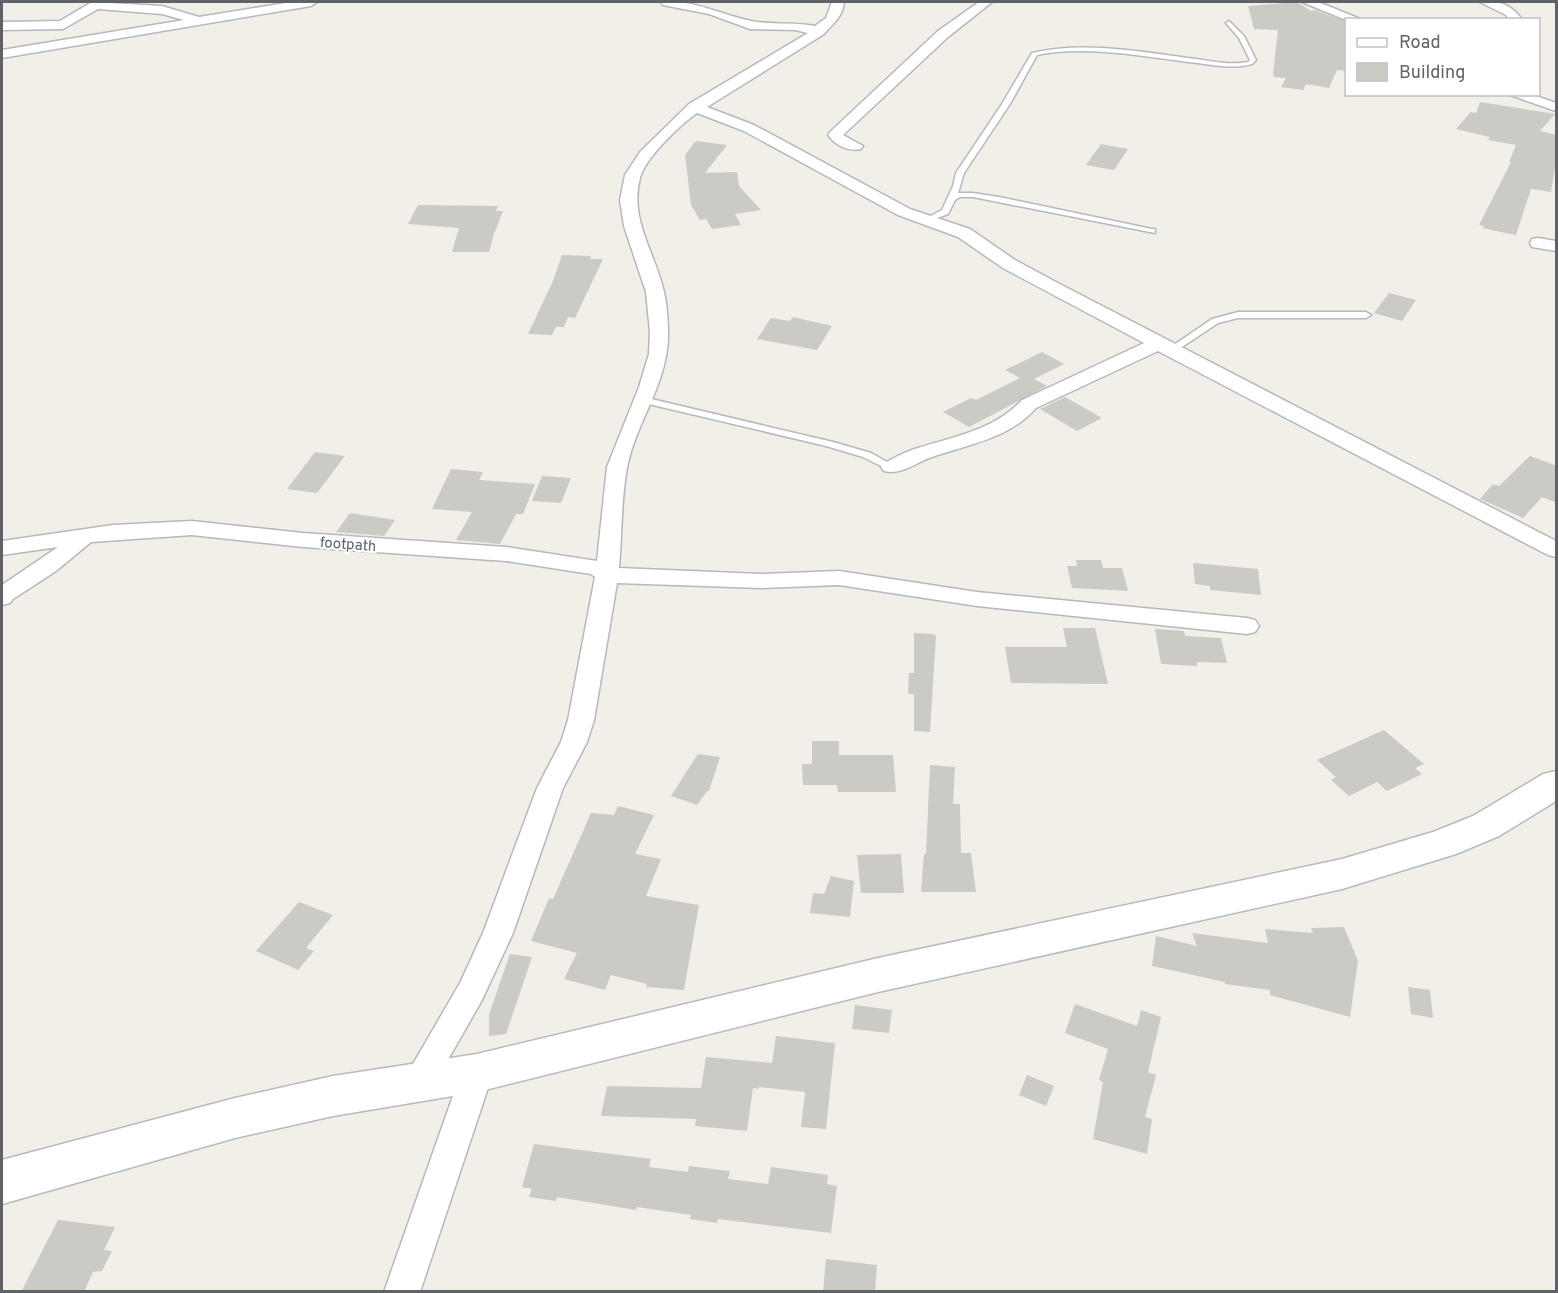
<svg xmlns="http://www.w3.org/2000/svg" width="1558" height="1293" font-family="Overpass,sans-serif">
<rect width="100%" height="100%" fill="#f1efe8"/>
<g fill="#cccac5">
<polygon points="1297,2 1311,11 1315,10 1347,22 1347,71 1337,70 1329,88 1306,84 1303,90 1281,87 1286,78 1274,77 1273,74 1278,30 1254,29 1248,6"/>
<polygon points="1480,102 1555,114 1540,131 1557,135 1557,154 1551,192 1531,189 1516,235 1482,228 1484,226 1479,225 1511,162 1509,162 1516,145 1488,140 1490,137 1456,129 1471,112 1476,113"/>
<polygon points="696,141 727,145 705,173 737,172 739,186 761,210 735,214 741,225 712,229 706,219 700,220 691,205 685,155"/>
<polygon points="1101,144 1128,149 1114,170 1086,165"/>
<polygon points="418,205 498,206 496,211 503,211 494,234 489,252 452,252 459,228 408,224"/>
<polygon points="562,255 591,256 590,259 603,259 575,318 568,317 564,327 556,327 552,335 528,334 553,281"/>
<polygon points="1389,293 1416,300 1402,321 1374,313"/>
<polygon points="793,317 832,326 817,350 757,339 771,318 790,321"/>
<polygon points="1042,352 1064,364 1034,379 1047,386 969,427 943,412 971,398 976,400 1020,378 1005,370"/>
<polygon points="1065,397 1102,418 1077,431 1040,409"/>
<polygon points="315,452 345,456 317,493 287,489"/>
<polygon points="1530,456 1557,466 1557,503 1542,497 1523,518 1480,499 1493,484 1499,486"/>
<polygon points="451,469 483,472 479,480 535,484 523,514 516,514 500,544 456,540 472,512 432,509"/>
<polygon points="542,476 571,478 561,503 532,501"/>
<polygon points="350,513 395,520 384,536 336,532"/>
<polygon points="1076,560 1101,560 1103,568 1122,568 1128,591 1072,588 1067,566 1077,566"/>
<polygon points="1193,563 1258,569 1261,595 1210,590 1210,586 1195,584"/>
<polygon points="1063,628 1095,628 1108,684 1011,683 1005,647 1067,647"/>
<polygon points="1155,629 1184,631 1185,636 1221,638 1227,663 1197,662 1197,666 1161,664"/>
<polygon points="914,633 933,634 936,636 930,732 914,731 914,694 908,694 909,673 914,673"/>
<polygon points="1384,730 1424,764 1415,768 1422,774 1387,791 1377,782 1349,796 1331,780 1336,777 1317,760"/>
<polygon points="812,741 839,741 839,755 893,755 896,792 838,792 837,785 803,785 802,764 812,764"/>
<polygon points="698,754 720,757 709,791 707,791 697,805 671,796"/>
<polygon points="930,765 955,767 953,804 960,804 961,853 971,853 976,892 921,892 924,854 926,854"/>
<polygon points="618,806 654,815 635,854 661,859 646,896 699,905 684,990 646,987 647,984 611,975 605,990 564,979 577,953 531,941 549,898 553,899 591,813 614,815"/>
<polygon points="901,854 904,893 861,893 857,855"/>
<polygon points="831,876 854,881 850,917 810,913 813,893 824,894"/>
<polygon points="299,902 333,915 306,948 314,951 298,970 256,951"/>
<polygon points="1344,927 1358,961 1350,1017 1270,995 1270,990 1225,984 1225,982 1152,966 1156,936 1197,946 1192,933 1268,943 1265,929 1313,933 1311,928"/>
<polygon points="510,954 532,957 506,1034 489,1036 489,1014"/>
<polygon points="1408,987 1430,990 1433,1018 1411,1014"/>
<polygon points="1075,1004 1137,1026 1141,1010 1161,1017 1148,1072 1156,1075 1145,1117 1152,1119 1147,1154 1093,1139 1103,1082 1099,1080 1108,1049 1065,1033"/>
<polygon points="855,1005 892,1010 889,1033 852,1029"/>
<polygon points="776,1036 835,1043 826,1129 801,1127 805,1092 759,1087 758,1089 753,1088 747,1131 695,1126 696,1119 601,1116 607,1086 701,1088 706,1057 772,1063"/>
<polygon points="1027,1075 1054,1086 1046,1106 1019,1095"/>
<polygon points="534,1144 651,1159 649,1167 688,1172 689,1166 730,1171 728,1179 768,1184 771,1167 828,1175 827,1184 837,1186 831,1233 718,1219 717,1223 690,1219 691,1215 637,1207 636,1210 557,1197 556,1201 529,1197 532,1189 522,1187"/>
<polygon points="58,1220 115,1227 104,1250 112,1251 102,1271 93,1272 84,1292 21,1292"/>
<polygon points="826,1259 877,1265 875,1292 823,1292"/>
</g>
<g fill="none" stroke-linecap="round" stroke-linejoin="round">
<defs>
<g id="lane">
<path d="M1229,21L1244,36L1256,60L1252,64C1231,70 1210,64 1188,62C1143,56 1081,45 1037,55L1010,104L964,173L958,193H973L999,197L1152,229H1155V233L973,197H960L955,200L948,214L929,221L925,219L942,210L953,186L956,173L1002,104L1032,53C1081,41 1138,51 1188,58C1208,60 1228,66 1248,62L1250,60L1239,38L1226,23Z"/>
<polygon points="1238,312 1366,312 1371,315 1366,318 1238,318 1218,323 1176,351 1170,351 1168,349 1212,319"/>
<polygon points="643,397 833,442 871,453 896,467 891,470 887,469 863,457 826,446 640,402 640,398"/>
</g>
<g id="street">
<polygon points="92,2 162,6 199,17 292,2 317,2 311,6 2,58 2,50 184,20 162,14 98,9 63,29 2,30 2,22 60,21"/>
<path d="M661,2C697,0 718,14 751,21C770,25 794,22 815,26L826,18L832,2H844C843,17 833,23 824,34L707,107L754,125L910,209L970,229L1015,260L1052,280L1556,541V557L1548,555L1158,351L1036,408C1008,439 970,444 932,457C916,462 901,476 884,471L881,467L884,463C895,458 906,451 918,448C956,436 994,430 1022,400L1144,343L1003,268L958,237L898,215L744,131L697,113C680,125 645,158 640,178C629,220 655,252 664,292C667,305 668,320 668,333C669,382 636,421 627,468C621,500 622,535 619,568L761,574L839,571L977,592L1247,618L1255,620L1259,626L1255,632L1247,634L977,606L839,585L761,588L617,583L594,720L587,742L563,788L513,933L482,1000L429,1093L418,1097L407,1093L402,1083L460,983L483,933L537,788L561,742L568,720L595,577L591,574L506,561L303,547L192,535L91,542L56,571L13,599L10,603L2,605V585L58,547L2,555V541L113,525L192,521L303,533L506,547L597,561L607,467L639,387L649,354L650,332L646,292L624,226L620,200L625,175L640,152L689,104L808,33L795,30L750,29L709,14L663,5Z"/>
<path d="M979,2H992L948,37L843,135L863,146L861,149C848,152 835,145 828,135L830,132L938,31Z"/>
<polygon points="1302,2 1318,2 1363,20 1346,20"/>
<path d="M1480,2C1497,0 1512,4 1522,20H1509L1506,15Z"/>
<polygon points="1507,94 1530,94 1556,103 1556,111"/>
<polygon points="1538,238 1556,241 1556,251 1532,247 1530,243 1532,239"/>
<polygon points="477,1059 488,1063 493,1073 420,1292 384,1292 461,1073 466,1063"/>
</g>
<polygon id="secondary" points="1556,771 1556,801 1499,836 1456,854 1342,889 878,992 477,1092 333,1116 235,1138 2,1204 2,1160 235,1098 333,1076 477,1054 878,958 1342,859 1433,832 1473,816 1543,774"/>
</defs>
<use href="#lane" stroke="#b5b8bc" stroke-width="3"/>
<use href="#street" stroke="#b5b8bc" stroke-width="3"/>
<use href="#secondary" stroke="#b6babf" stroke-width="3"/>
<use href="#lane" fill="#fff" fill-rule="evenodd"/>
<use href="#street" fill="#fff" fill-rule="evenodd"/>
<use href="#secondary" fill="#fff" fill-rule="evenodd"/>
</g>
<g text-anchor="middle" stroke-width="4.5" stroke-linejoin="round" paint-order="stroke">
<g font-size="15" fill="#5f6368" stroke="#fff">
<text transform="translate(348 544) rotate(4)" y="5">footpath</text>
</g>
</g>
<rect width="1558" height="1293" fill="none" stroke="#5f6368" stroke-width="6"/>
<rect x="1345" y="18" width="195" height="78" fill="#ffffff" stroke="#bfc1c3" stroke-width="1.5"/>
<rect x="1357" y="38" width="30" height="9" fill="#ffffff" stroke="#bfc1c3" stroke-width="1.5"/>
<text x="1399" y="48" font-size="18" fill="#5f6368">Road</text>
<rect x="1357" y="63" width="30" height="18" fill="#cccac5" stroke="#bfc1c3" stroke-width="1.5"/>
<text x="1399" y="78" font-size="18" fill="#5f6368">Building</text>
</svg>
